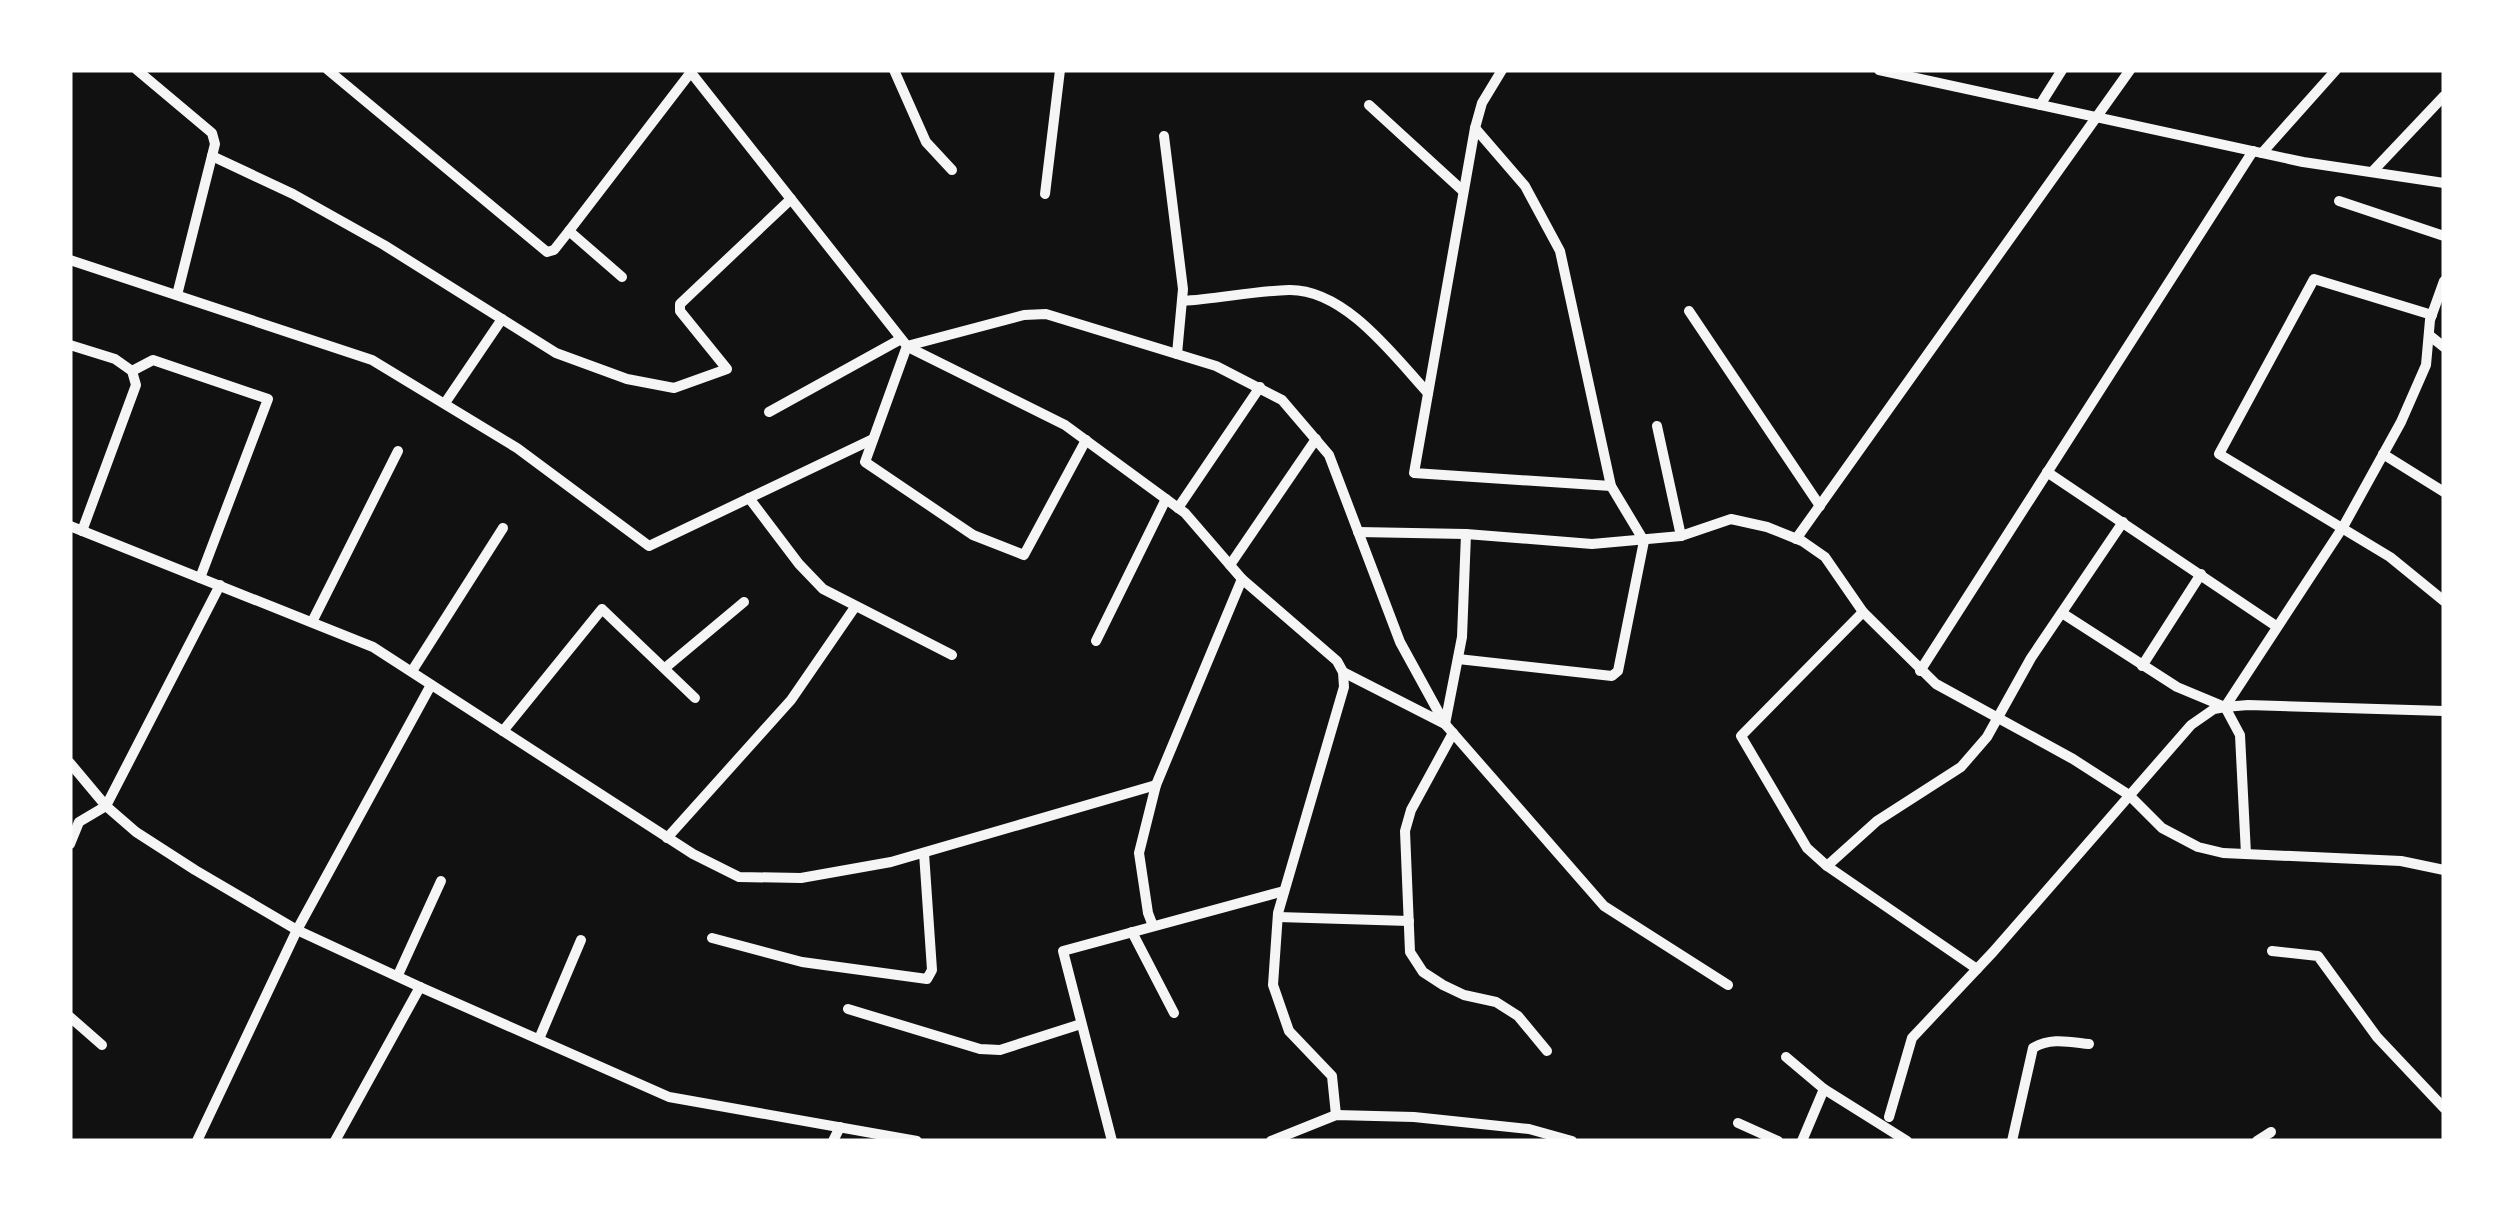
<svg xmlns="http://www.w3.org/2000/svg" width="2514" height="1211" font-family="Rubik,sans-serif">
<rect width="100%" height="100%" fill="#111"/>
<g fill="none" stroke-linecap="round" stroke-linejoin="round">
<g stroke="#f5f5f5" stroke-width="10">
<polyline points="137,70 212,133 215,144 177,295"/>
<polyline points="328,70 547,252 554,250 569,231 691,72"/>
<polyline points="689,70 907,346 865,462 973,535 1024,555 1086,440"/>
<polyline points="894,70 926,142 952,170"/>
<polyline points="1502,70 1482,103 1475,128 1414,473 1611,486"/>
<polyline points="1879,70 2303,162 2444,183"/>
<polyline points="1369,105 1463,191"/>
<polyline points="2040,105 2062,70"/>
<polyline points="1164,136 1183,289 1177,354"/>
<polyline points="2262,153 2336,70"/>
<polyline points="212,156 293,194 384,245 556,353 627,379 674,388 727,369 680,311 680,304 791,199"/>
<polyline points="2372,172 2444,96"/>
<polyline points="1045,194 1060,70"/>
<polyline points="2339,201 2444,236"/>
<polyline points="569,231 622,277"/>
<polyline points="70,260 372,360 517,448 649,546 873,439"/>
<path d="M1182,301C1218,299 1253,291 1289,290C1345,289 1394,356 1428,393"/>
<polyline points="1689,311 1820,506"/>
<polyline points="2432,315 2314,279 2219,454 2390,557 2444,601"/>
<polyline points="2429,335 2444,347"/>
<polyline points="70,345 115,359 132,371 136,385 82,531"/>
<polyline points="907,346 1024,315 1046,314 1216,366 1282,400 1329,455 1400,642 1445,724 1604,906 1728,985"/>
<polyline points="908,347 1065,425 1185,513 1242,579 1337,661 1343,672 1344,687 1278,913 1273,985 1289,1031 1332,1076 1336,1115"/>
<polyline points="132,371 153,360 268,399 200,578"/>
<polyline points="445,403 502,319"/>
<polyline points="769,412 901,339"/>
<polyline points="1657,426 1681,536"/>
<polyline points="2383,454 2444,492"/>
<polyline points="2047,472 2276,626"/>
<polyline points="749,498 799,564 823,589 952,655"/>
<polyline points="1178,508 1260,387"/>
<polyline points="70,526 373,647 693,854 739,877 801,878 891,862 1156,785"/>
<polyline points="1358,532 1466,534 1592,544 1681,536 1731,519 1767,527 1802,541 1825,557 1863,612 1936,684 2073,759 2129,795 2162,828 2198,847 2223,853 2401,861 2444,870"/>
<polyline points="1796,539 2130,70"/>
<polyline points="1230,565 1316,439"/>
<polyline points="1863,612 1741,736 1807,848 1827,866 1977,969"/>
<polyline points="2062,613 2177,687 2225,707 2248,705 2444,711"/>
<polyline points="312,622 398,451"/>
<polyline points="1096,641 1166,499"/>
<polyline points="1458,659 1612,676 1618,671 1644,541 1611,486 1560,251 1525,186 1475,128"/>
<polyline points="2142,666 2201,574"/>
<polyline points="665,668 744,602"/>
<polyline points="412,671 503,528"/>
<polyline points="1920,671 2253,151"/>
<polyline points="1343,672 1445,724 1462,637 1466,534"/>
<polyline points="2225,707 2240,735 2246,854"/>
<polyline points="503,731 602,609 695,698"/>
<polyline points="1453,733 1411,810 1405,831 1410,952 1423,972 1443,985 1464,995 1496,1002 1518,1016 1547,1051"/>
<polyline points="70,763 106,806 136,832 195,870 297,930 420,987 669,1097 917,1141"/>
<polyline points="667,838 791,700 855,607"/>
<polyline points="70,844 79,822 106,806 220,585"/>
<polyline points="1827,866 1877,821 1961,767 1987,737 2031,658 2123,522"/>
<polyline points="1278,917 1409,921"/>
<polyline points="1153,926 1148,913 1139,853 1156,785 1242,579"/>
<polyline points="1132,932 1174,1013"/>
<polyline points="712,938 802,962 927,979 932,970 924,853"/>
<polyline points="2272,951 2318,956 2377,1037 2444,1108"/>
<polyline points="398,975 441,881"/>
<polyline points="848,1009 980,1049 1000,1050 1081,1024"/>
<polyline points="70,1017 102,1045"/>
<polyline points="539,1039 581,940"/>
<polyline points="1786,1057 1824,1089 1907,1141"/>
<polyline points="1889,1117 1912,1038 1993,952 2191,725 2214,709 2225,707 2343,527 2401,422 2426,365 2430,320 2444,281"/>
<polyline points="1738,1123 1778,1141"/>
<polyline points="197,1141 297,930 431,685"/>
<polyline points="335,1141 420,987"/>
<polyline points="833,1141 840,1127"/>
<polyline points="1112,1141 1063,951 1284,891"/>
<polyline points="1271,1141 1336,1115 1414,1117 1529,1129 1572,1141"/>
<polyline points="1802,1141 1824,1089"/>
<path d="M2012,1141L2033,1048C2050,1037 2070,1042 2089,1044"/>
<polyline points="2257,1141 2271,1132"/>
</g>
</g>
<rect width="2514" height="1211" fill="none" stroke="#ffffff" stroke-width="145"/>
</svg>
